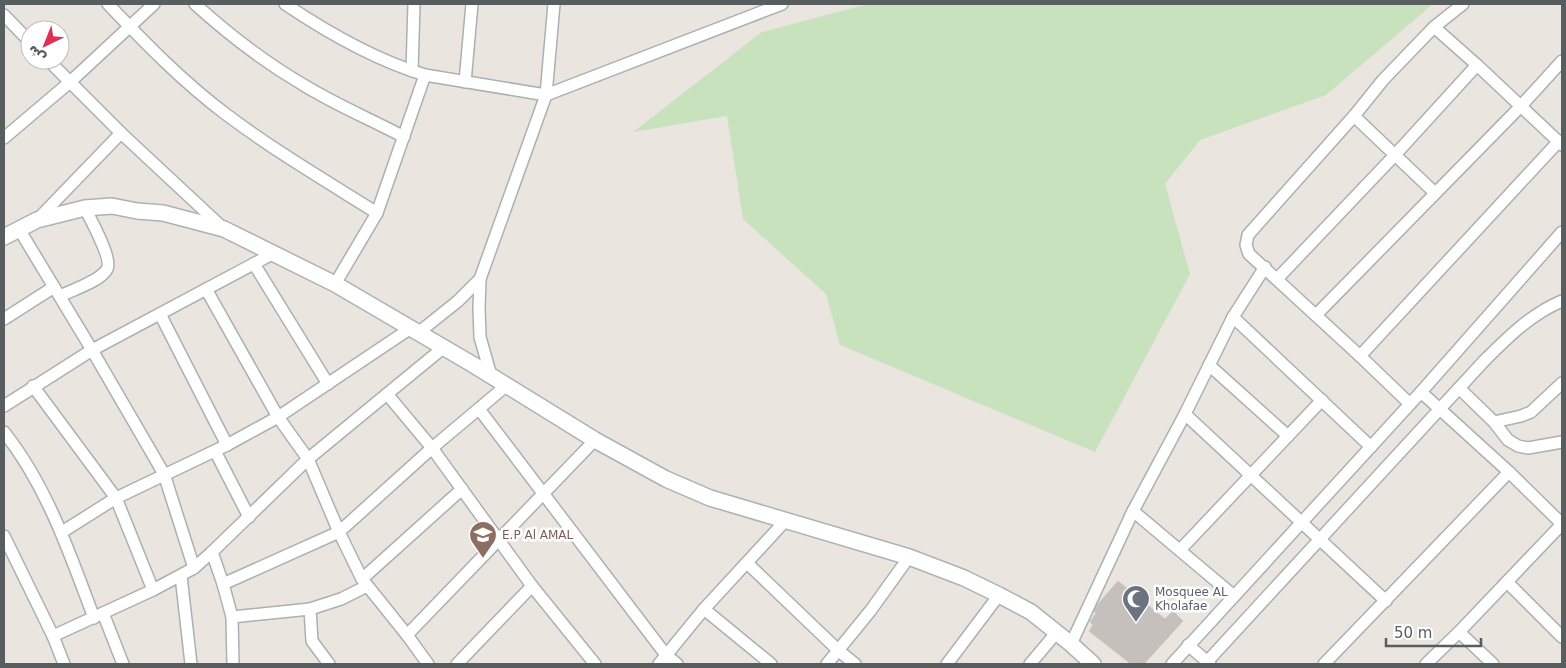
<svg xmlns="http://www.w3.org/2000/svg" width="1566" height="668" font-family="'DejaVu Sans','Noto Naskh Arabic',sans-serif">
<rect width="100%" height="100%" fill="#ebe5e0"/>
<polygon fill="#c7e2bc" points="868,4 1433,4 1326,95 1200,140 1165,184 1190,274 1095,452 840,345 826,294 743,219 727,116 633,132 762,32"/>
<polygon fill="#c6c0bd" stroke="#cfc5be" points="1118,581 1165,619 1173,611 1183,621 1144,664 1131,664 1089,631 1093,625 1090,622 1096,613 1094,611 1098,604"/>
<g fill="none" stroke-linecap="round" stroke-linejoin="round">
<defs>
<g id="minor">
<path d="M108,4C145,43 184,83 227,115C275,151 326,181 377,213"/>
<path d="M195,4C228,34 263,61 302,84C334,104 370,119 404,137"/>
<path d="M285,4C328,33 375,60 425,75L546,95L782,4"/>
<polyline points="4,15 30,42"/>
<polyline points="1434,27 1463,4"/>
<polyline points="48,60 121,133 224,229"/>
<polyline points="412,71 414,4"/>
<polyline points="465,82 472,4"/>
<polyline points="1354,116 1435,193"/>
<polyline points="4,138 70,82 154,4"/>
<polyline points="37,220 121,133"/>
<polyline points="19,229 92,350 164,474 194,568"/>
<polyline points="254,264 328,384"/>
<polyline points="1277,279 1394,156 1477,65"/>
<polyline points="335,284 377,213 425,75"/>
<polyline points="206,289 278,417 308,459 339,532 362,579 407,635 428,664"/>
<path d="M60,296C72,290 101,281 107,269C113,259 90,219 85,208"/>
<polyline points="160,314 227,445"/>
<polyline points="1316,315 1521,106 1562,61"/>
<polyline points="1233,317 1371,447"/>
<polyline points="4,319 54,287"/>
<polyline points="418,333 458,301 480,279"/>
<polyline points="1360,356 1559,141"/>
<polyline points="1209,365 1288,436"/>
<polyline points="491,376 480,337 479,308 480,279 546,95 554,4"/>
<polyline points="33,386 116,498 153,590"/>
<polyline points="1459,388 1494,422 1508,440 1518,446 1528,448 1562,442"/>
<polyline points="1421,392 1509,472 1562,524"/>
<polyline points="387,394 432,448 532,586 595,664"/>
<polyline points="1410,404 1360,356 1249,254 1246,245 1248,235 1354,116 1383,80 1434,27 1477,65 1562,145"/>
<polyline points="4,406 92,350 274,253"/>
<polyline points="479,409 666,655 677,664"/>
<polyline points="1185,414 1386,601"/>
<polyline points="1494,422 1521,416 1531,412 1562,383"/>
<path d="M4,432C47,486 70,554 94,618"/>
<polyline points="215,451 249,517"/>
<polyline points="1133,511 1234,596"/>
<polyline points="62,532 116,498 227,445 278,417 411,328"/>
<polyline points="4,536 53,636 64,664"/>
<polyline points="1180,550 1322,400"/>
<polyline points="212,552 223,584 232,617 233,664"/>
<polyline points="747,563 839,651 855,664"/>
<polyline points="181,576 191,664"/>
<polyline points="362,579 462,489"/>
<polyline points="1507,582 1562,637"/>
<polyline points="223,584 339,532 432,448 507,385"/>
<polyline points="310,609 312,641 329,664"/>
<polyline points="704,609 771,664"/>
<polyline points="103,613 123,664"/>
<polyline points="232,617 310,609 341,599 367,586"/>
<polyline points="1459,632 1493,664"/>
<polyline points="407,635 595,440"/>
<polyline points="53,636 153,590 194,568 212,552 308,459 443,348"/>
<polyline points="1071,644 1133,511 1185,414 1233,317 1265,267"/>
<polyline points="1188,645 1210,664"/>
<polyline points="457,664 532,586"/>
<polyline points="659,664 704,609 786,520"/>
<polyline points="827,664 871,610 909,557"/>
<polyline points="947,664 999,595"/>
<polyline points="1030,664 1057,632"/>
<polyline points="1172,664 1421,392 1562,232"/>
<path d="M1205,664L1484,361C1508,337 1531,314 1562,301"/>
<polyline points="1324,664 1509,472"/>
<polyline points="1426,664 1459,632 1562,524"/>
</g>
<polyline id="secondary" points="4,237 37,220 85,208 112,206 137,211 163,213 224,229 335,284 472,364 595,440 666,479 710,498 909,557 964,578 999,595 1031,612 1071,644 1093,664"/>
</defs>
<use href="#minor" stroke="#abb0b2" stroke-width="14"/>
<use href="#secondary" stroke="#acb2b5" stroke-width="18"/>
<use href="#minor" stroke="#fff" stroke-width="11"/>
<use href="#secondary" stroke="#fff" stroke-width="15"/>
</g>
<defs>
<symbol id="school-pin" viewBox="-11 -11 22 30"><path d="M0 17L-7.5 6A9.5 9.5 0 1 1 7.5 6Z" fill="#8d6e63" stroke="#fff"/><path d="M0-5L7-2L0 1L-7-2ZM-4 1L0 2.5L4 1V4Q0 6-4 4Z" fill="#fff"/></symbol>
<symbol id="mosque-pin" viewBox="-11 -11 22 30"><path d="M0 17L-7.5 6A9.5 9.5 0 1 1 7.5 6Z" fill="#6b7280" stroke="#fff"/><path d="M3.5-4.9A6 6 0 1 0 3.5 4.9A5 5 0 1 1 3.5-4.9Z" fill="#fff"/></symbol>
</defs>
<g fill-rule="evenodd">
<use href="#school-pin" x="467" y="519" width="32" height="43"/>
<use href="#mosque-pin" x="1120" y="583" width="32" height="43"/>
</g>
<g text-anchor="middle" stroke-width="5" stroke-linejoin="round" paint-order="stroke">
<g font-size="12" fill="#785e54" stroke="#fff" text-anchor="start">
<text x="502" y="539">E.P Al AMAL</text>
</g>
<g font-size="12" fill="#5b616d" stroke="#fff" text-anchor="start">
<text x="1155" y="596">Mosquee AL<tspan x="1155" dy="14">Kholafae</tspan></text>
</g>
</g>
<rect width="1566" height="668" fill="none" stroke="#585e60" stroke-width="10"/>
<g transform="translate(45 45) rotate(223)"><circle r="24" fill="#ffffff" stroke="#bcbfbf"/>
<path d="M0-4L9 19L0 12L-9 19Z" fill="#e03053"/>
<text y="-8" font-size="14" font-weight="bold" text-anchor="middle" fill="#585e60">ش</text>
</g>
<path d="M1386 638v8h95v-8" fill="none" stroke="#585e60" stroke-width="2.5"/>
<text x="1394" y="638" font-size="15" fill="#585e60" stroke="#ffffff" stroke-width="4" paint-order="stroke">50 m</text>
</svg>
